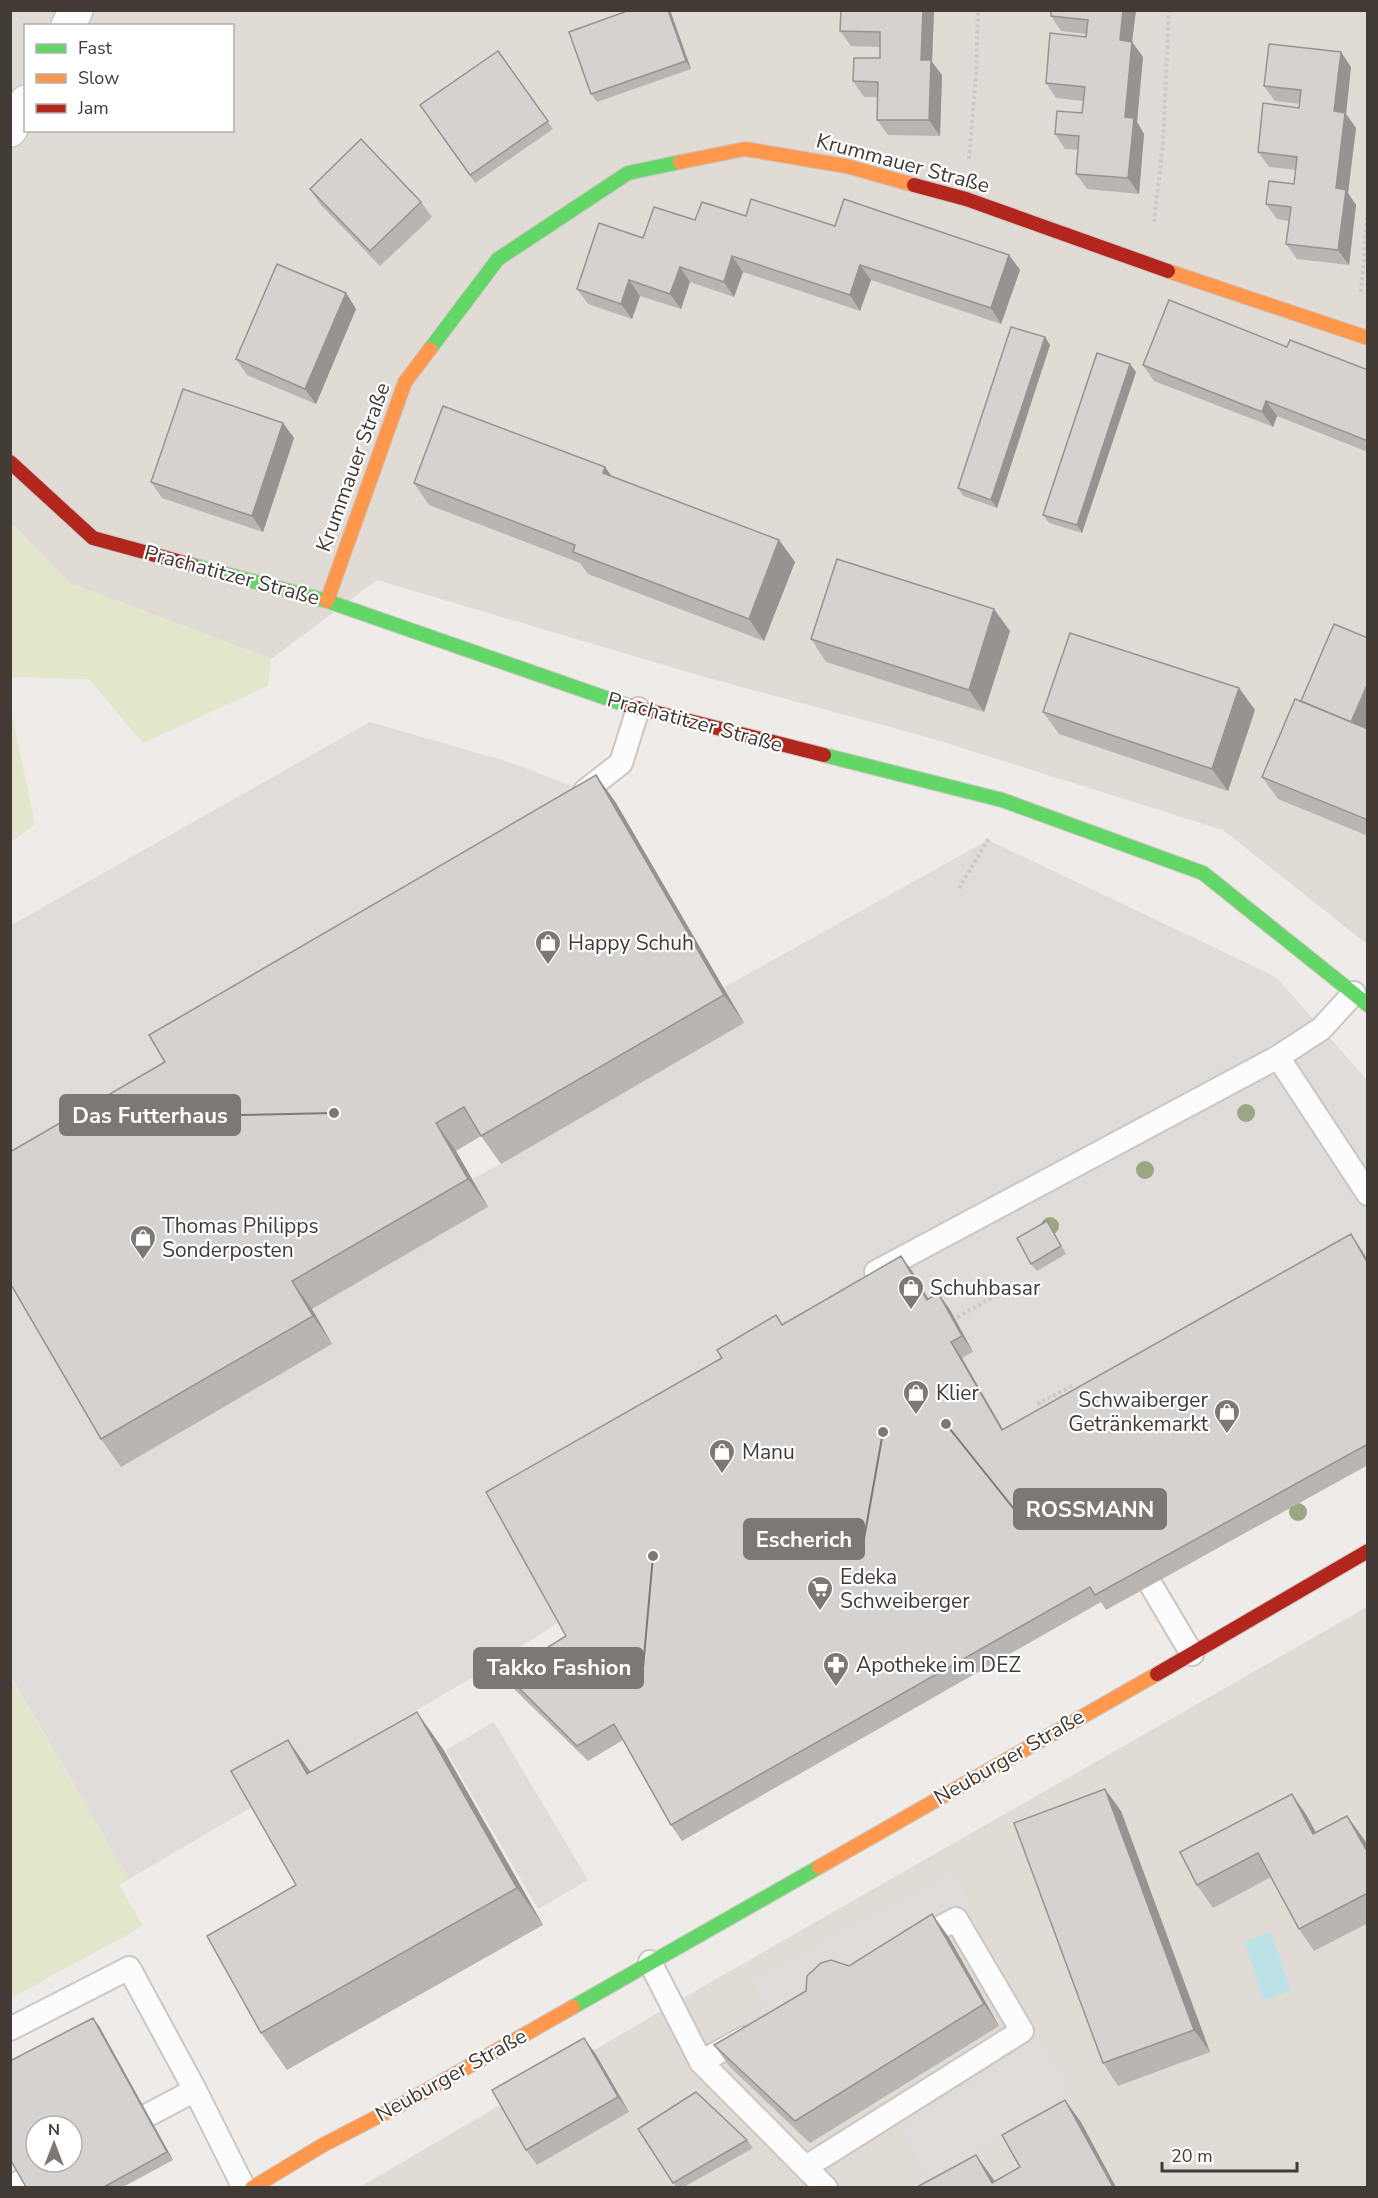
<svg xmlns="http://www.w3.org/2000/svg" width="1378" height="2198" font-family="'Nunito Sans',sans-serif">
<rect width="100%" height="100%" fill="#eeebe8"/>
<g fill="#e1dbd6" fill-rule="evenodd">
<path d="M10,11H1367V944L1223,830L927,737L701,676L377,580L271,659L70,583L11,523ZM26,26H232V130H26Z"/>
<polygon points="1367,1607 1367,2187 358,2188 704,1986"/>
</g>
<g fill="#e2e6ca">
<polygon points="10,523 70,583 271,659 268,686 143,743 89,679 11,677"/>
<polygon points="11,711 35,824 11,842 10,842"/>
<polygon points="10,1677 129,1879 119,1885 143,1926 11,1998"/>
</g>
<g fill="#dfdcd9">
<polygon points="370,722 512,763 616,803 11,1192 10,926"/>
<polygon points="988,840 1276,977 1367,1080 1367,1260 1361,1249 1012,1446 921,1286 561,1621 478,1674 129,1879 11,1677 10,1278 121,1466 332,1344 312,1309 488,1207 472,1179 501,1164 743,1023 723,988"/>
<polygon points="494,1722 588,1880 538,1909 446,1750"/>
<polygon points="952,1871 973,1907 769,2013 751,1978"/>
<polygon points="1040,2037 1072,2091 931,2182 899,2128"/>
</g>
<polygon fill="#bce2e8" points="1271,1932 1291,1991 1263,2000 1244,1941"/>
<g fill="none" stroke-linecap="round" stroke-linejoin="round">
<defs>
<g id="lane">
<polyline points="585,791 621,763 638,709"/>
<polyline points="1278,1057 1368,1194"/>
<polyline points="876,1272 1278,1057 1321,1029 1354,993"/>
<polyline points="1138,1559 1151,1585 1192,1654"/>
<polyline points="650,1962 701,2062 826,2188"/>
<polyline points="10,2029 129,1968 195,2090 244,2188"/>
<polyline points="701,2062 744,2038"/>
<polyline points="148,2115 195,2090"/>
<polyline points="806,2167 1022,2031 956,1919 914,1942"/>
<polyline points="10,2187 24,2180"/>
</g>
<g id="street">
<polyline points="68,26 76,10"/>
<polyline points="10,130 26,102"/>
</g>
<g id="fast">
<polyline points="430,349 498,259 628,173 680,162"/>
<polyline points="192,565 327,601 626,705"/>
<polyline points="824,755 1002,800 1203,873 1368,1005"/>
<polyline points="573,2007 819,1867"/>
</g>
<g id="slow">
<polyline points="680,162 745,149 846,166 914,185"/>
<polyline points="1168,271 1368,338"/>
<polyline points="327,601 405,382 430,349"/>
<polyline points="819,1867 1157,1674"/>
<polyline points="252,2188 323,2145 406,2102 573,2007"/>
</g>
<g id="jam">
<polyline points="914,185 966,199 1168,271"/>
<polyline points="10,462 93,538 192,565"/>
<polyline points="626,705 824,755"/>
<polyline points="1157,1674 1368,1551"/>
</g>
</defs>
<use href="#lane" stroke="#cac7c4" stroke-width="26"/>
<use href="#street" stroke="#cac7c4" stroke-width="36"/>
<use href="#fast" stroke="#cec7c1" stroke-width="16"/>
<use href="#slow" stroke="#cec7c1" stroke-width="16"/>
<use href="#jam" stroke="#cec7c1" stroke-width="16"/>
<g stroke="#ccc9c6" stroke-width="4" stroke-dasharray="3 3" stroke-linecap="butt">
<polyline points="969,159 976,75 978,10"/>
<polyline points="1154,222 1163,143 1169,10"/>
<polyline points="1361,292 1368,208"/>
<polyline points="959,888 989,838"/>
<polyline points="952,1320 1017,1284"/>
<polyline points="779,1327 796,1317"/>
<polyline points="1043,1410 1039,1403 1072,1386"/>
</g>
<use href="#lane" stroke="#fcfcfc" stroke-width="22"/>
<use href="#street" stroke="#fcfcfc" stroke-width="33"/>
<use href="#fast" stroke="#63d668" stroke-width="14"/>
<use href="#slow" stroke="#ff974d" stroke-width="14"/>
<use href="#jam" stroke="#b3261e" stroke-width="14"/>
</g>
<g fill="#9ba682">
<circle cx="1246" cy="1113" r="9"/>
<circle cx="1145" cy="1170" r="9"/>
<circle cx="1050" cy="1226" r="9"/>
<circle cx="1298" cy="1512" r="9"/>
</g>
<g fill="#b8b5b2">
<polygon points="630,10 670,10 691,69 597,102 591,94"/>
<polygon points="841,10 934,10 932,62 942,75 940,136 888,135 877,120 878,97 864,97 853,81 880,58 880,47 851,46 840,31"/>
<polygon points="1136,10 1132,42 1143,57 1137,122 1144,134 1139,194 1087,189 1076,174 1078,150 1065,149 1055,134 1082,113 1084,101 1056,98 1046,83 1086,37 1086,34 1061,31 1051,16"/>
<polygon points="498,51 553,129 475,183 420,105"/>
<polygon points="1351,67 1346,114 1356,128 1348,193 1356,205 1349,265 1297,259 1286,244 1289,221 1277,219 1266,204 1294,184 1296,170 1269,167 1258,152 1299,108 1300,104 1275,101 1264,86"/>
<polygon points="310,189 421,202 432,217 380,266 320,204"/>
<polygon points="746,216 835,226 1009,255 1020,270 1001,324 871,280 860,311 743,272 734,297 690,282 681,309 640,296 632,319 588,304 577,289 643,238 695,220"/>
<polygon points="346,293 356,309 316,404 247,375 236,359"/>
<polygon points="1045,337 1050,345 997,508 963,496 958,488"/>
<polygon points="1287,347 1368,370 1368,452 1277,416 1273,427 1154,381 1143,365"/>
<polygon points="1136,372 1082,533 1049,523 1043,515"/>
<polygon points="283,423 294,438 263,532 162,498 151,482"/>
<polygon points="605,467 612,477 779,540 795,562 764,641 588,574 580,563 429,505 414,483"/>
<polygon points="1010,631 984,712 826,662 811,639"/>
<polygon points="1368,638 1368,725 1366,728 1368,729 1368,836 1278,799 1262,777 1301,701"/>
<polygon points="1239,688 1255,710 1228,791 1059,734 1043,712"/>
<polygon points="596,775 616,803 744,1023 501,1164 481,1136 456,1151 488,1207 312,1309 332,1344 121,1467 101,1439 165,1062"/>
<polygon points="1052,1229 1066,1254 1037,1271 1031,1264"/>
<polygon points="1351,1234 1361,1249 1368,1260 1368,1465 1106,1610 1101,1602 682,1841 671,1825 623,1740 588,1761 515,1690 505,1674 566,1636 722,1358 776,1315 783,1325 901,1256 912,1271 928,1299 949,1308 973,1352 962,1358 1003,1429"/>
<polygon points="288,1740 310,1772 443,1749 543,1925 287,2070 261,2033 296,1885"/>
<polygon points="1292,1794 1307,1816 1316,1832 1347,1816 1363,1838 1368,1846 1368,1923 1314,1951 1299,1929 1271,1877 1213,1908 1197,1885"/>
<polygon points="1121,1811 1210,2052 1118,2086 1103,2063"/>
<polygon points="948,1936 999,2026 810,2143 730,2067 714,2045 849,1966"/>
<polygon points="93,2018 99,2026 173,2160 123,2187 26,2187"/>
<polygon points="595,2053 629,2112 537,2165 526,2150"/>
<polygon points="638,2129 747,2140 753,2148 684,2187 676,2187"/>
</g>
<g fill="#969391">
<polygon points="668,10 670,10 691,69 686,61"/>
<polygon points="923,10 934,10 932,62 942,75 940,136 929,120 921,60"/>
<polygon points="1123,10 1136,10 1132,42 1143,57 1137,122 1144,134 1139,194 1128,178 1120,40"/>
<polygon points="1341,52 1351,67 1346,114 1356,128 1348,193 1356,205 1349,265 1338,250 1334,111"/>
<polygon points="1009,255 1020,270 1001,324 991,308"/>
<polygon points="732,256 743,272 734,297 724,282"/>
<polygon points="860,265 871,280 860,311 850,295"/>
<polygon points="680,267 690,282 681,309 670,294"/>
<polygon points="629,280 640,296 632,319 621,304"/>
<polygon points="346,293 356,309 316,404 305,389"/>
<polygon points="1045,337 1050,345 997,508 991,500"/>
<polygon points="1130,364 1136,372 1082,533 1077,525"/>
<polygon points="1266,401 1277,416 1273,427 1262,412"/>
<polygon points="283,423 294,438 263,532 252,516"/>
<polygon points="605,467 621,490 603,473"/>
<polygon points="779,540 795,562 764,641 749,619"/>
<polygon points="994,609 1010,631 984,712 969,690"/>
<polygon points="1368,683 1368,725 1360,742 1350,727"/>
<polygon points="1239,688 1255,710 1228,791 1212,769"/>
<polygon points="596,775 616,803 744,1023 724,995"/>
<polygon points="436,1123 456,1151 488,1207 468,1179"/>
<polygon points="1351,1234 1361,1249 1368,1260 1368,1264"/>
<polygon points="901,1256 912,1271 938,1315 927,1300"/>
<polygon points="292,1281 312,1309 332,1344 313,1316"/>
<polygon points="938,1293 949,1308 973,1352 962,1336"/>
<polygon points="951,1342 962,1358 1012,1446 1002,1430"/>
<polygon points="417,1712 443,1749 543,1925 517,1888"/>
<polygon points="288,1740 314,1777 307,1774"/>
<polygon points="1105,1789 1121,1811 1210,2052 1194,2030"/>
<polygon points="1292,1794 1307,1816 1328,1856 1313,1834"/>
<polygon points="1347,1816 1363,1838 1368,1846 1368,1853"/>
<polygon points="932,1914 948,1936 999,2026 984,2004"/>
<polygon points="93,2018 99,2026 173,2160 167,2152"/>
<polygon points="584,2038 595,2053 629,2112 618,2097"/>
<polygon points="1065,2100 1081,2122 1116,2187 1113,2187"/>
<polygon points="976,2155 992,2177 998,2187 992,2183"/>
</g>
<g fill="#d6d2cf" stroke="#969391" stroke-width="1.5" fill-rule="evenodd">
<polygon points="630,10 668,10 686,61 591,94 569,32"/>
<polygon points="841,10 923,10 921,60 931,60 929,120 877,120 878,82 853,81 854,58 880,58 880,32 840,31"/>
<polygon points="1051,10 1123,10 1120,40 1132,42 1125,117 1134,118 1128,178 1076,174 1079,136 1055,134 1057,111 1082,113 1085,87 1046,83 1050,33 1086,37 1088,20 1051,16"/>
<polygon points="1269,44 1341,52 1334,111 1345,113 1336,188 1346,190 1338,250 1286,244 1291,207 1266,204 1269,181 1294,184 1297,157 1258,152 1263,103 1299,108 1301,90 1264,86"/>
<polygon points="498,51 548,121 470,175 420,105"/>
<polygon points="361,139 421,202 370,251 310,189"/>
<polygon points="751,199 835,226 844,199 1009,255 991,308 860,265 850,295 732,256 724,282 680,267 670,294 629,280 621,304 577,289 599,223 643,238 654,207 695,220 702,202 746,216"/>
<polygon points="277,264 346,293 305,389 236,359"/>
<polygon points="1169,300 1287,347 1290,340 1368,370 1368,441 1266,401 1262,412 1143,365"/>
<polygon points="1011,327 1045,337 991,500 958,488"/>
<polygon points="1097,353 1130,364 1077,525 1043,515"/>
<polygon points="183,389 283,423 252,516 151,482"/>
<polygon points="443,406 605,467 603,473 779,540 749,619 573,552 575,545 414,483"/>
<polygon points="837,559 994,609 969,690 811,639"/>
<polygon points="1334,624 1368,638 1368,683 1351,722 1301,701"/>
<polygon points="1070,633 1239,688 1212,769 1043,712"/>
<polygon points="1295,699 1368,729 1368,820 1262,777"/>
<polygon points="596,775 724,995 481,1136 464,1107 436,1123 468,1179 292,1281 313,1316 101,1439 10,1283 10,1152 165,1062 149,1035"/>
<polygon points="1047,1221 1061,1246 1031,1264 1017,1238"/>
<polygon points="1351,1234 1368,1264 1368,1444 1095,1595 1090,1587 671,1825 614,1724 577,1746 505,1674 566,1636 486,1492 722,1358 717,1350 776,1315 782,1325 901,1256 927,1300 938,1293 962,1336 951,1342 1002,1430"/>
<polygon points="417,1712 517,1888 261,2033 207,1936 296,1885 231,1771 288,1740 307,1774"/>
<polygon points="1105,1789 1194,2030 1103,2063 1014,1823"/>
<polygon points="1292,1794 1313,1834 1347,1816 1368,1853 1368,1893 1299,1929 1258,1853 1197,1885 1180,1852"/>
<polygon points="932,1914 984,2004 795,2121 714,2045 806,1991 807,1976 821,1963 831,1960 849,1966"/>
<path d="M93,2018L167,2152L104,2187H26L10,2159V2061ZM36,2126H72V2162H36Z"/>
<polygon points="584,2038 618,2097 526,2150 492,2090"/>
<polygon points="696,2092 747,2140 673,2183 638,2129"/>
<polygon points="1065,2100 1113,2187 917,2187 976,2155 992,2183 1020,2167 1002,2135"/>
</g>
<defs>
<symbol id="shop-pin" viewBox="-11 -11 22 30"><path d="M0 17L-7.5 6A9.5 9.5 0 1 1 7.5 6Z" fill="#7e7874" stroke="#fff"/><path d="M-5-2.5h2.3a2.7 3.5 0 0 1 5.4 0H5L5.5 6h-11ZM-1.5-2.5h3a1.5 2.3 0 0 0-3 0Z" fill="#fff"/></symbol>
<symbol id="supermarket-pin" viewBox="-11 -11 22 30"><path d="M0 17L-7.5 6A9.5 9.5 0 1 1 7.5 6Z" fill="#7e7874" stroke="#fff"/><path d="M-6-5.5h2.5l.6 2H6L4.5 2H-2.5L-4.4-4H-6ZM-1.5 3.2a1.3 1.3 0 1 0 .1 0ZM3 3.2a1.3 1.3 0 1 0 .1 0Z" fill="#fff"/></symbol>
<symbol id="pharmacy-pin" viewBox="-11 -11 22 30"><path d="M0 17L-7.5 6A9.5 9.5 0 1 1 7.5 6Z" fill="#7e7874" stroke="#fff"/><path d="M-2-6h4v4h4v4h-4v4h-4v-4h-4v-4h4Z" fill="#fff"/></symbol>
</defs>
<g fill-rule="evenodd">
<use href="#shop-pin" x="533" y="928" width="30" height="40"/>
<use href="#shop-pin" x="128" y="1223" width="30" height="40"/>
<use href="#shop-pin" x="896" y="1273" width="30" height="40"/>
<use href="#shop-pin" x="901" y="1378" width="30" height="40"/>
<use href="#shop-pin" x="1212" y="1397" width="30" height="40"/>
<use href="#shop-pin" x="707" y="1437" width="30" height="40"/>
<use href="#supermarket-pin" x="805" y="1574" width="30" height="40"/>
<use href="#pharmacy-pin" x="821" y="1650" width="30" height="40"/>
</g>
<g text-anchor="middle" stroke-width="4.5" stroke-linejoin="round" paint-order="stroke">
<g font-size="21" fill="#423a35" stroke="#fff">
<text transform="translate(903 163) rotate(15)" y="7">Krummauer Straße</text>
<text transform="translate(353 467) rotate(-70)" y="7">Krummauer Straße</text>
<text transform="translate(232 575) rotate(15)" y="7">Prachatitzer Straße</text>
<text transform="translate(695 722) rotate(15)" y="7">Prachatitzer Straße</text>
<text transform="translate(1009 1757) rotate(-30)" y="7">Neuburger Straße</text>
<text transform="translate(451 2075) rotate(-29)" y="7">Neuburger Straße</text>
</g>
<g font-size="21" fill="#423a35" stroke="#fff" text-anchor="start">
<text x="568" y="950">Happy Schuh</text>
<text x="162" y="1233">Thomas Philipps<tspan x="162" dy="24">Sonderposten</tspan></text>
<text x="930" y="1295">Schuhbasar</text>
<text x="936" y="1400">Klier</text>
<text x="1208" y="1407" text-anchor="end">Schwaiberger<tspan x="1208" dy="24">Getränkemarkt</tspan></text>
<text x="742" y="1459">Manu</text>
<text x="840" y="1584">Edeka<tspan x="840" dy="24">Schweiberger</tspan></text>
<text x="856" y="1672">Apotheke im DEZ</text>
</g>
</g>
<path fill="none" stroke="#7e7874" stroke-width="2" d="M334 1113L240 1115M946 1424L1014 1509M883 1432L864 1539M653 1556L643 1668"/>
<g fill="#7e7874" stroke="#fff" stroke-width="2">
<circle cx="334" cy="1113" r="6"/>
<circle cx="946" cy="1424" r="6"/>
<circle cx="883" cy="1432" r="6"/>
<circle cx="653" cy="1556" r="6"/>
</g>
<g fill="#7e7874" stroke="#7e7874" stroke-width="2">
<rect x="60" y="1095" width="180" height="40" rx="6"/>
<rect x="1014" y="1489" width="152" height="40" rx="6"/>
<rect x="744" y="1519" width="120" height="40" rx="6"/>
<rect x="474" y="1648" width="169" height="40" rx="6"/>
</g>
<g font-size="22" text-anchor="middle" font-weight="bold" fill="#fff">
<text x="150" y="1123">Das Futterhaus</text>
<text x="1090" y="1517">ROSSMANN</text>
<text x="804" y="1547">Escherich</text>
<text x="559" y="1675">Takko Fashion</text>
</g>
<rect width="1378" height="2198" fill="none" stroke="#423a35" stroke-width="24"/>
<rect x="24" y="24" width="210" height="108" fill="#ffffff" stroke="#b3b0ae" stroke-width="1.5"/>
<rect x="36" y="44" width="30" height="9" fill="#63d668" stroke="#b3b0ae" stroke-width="1.5"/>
<text x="78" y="54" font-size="18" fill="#423a35">Fast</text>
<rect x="36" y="74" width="30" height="9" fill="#ff974d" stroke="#b3b0ae" stroke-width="1.5"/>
<text x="78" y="84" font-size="18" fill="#423a35">Slow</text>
<rect x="36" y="104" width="30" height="9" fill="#b3261e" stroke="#b3b0ae" stroke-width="1.5"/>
<text x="78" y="114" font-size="18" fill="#423a35">Jam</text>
<g transform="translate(54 2144)"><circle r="28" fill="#ffffff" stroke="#b3b0ae" stroke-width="1.5"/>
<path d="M0-4.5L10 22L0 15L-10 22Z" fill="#7e7874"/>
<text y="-9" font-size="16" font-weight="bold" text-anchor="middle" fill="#423a35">N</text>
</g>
<path d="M1162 2162v9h135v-9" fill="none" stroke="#423a35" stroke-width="3"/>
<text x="1171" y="2162" font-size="18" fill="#423a35" stroke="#ffffff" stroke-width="4.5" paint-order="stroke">20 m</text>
</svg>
